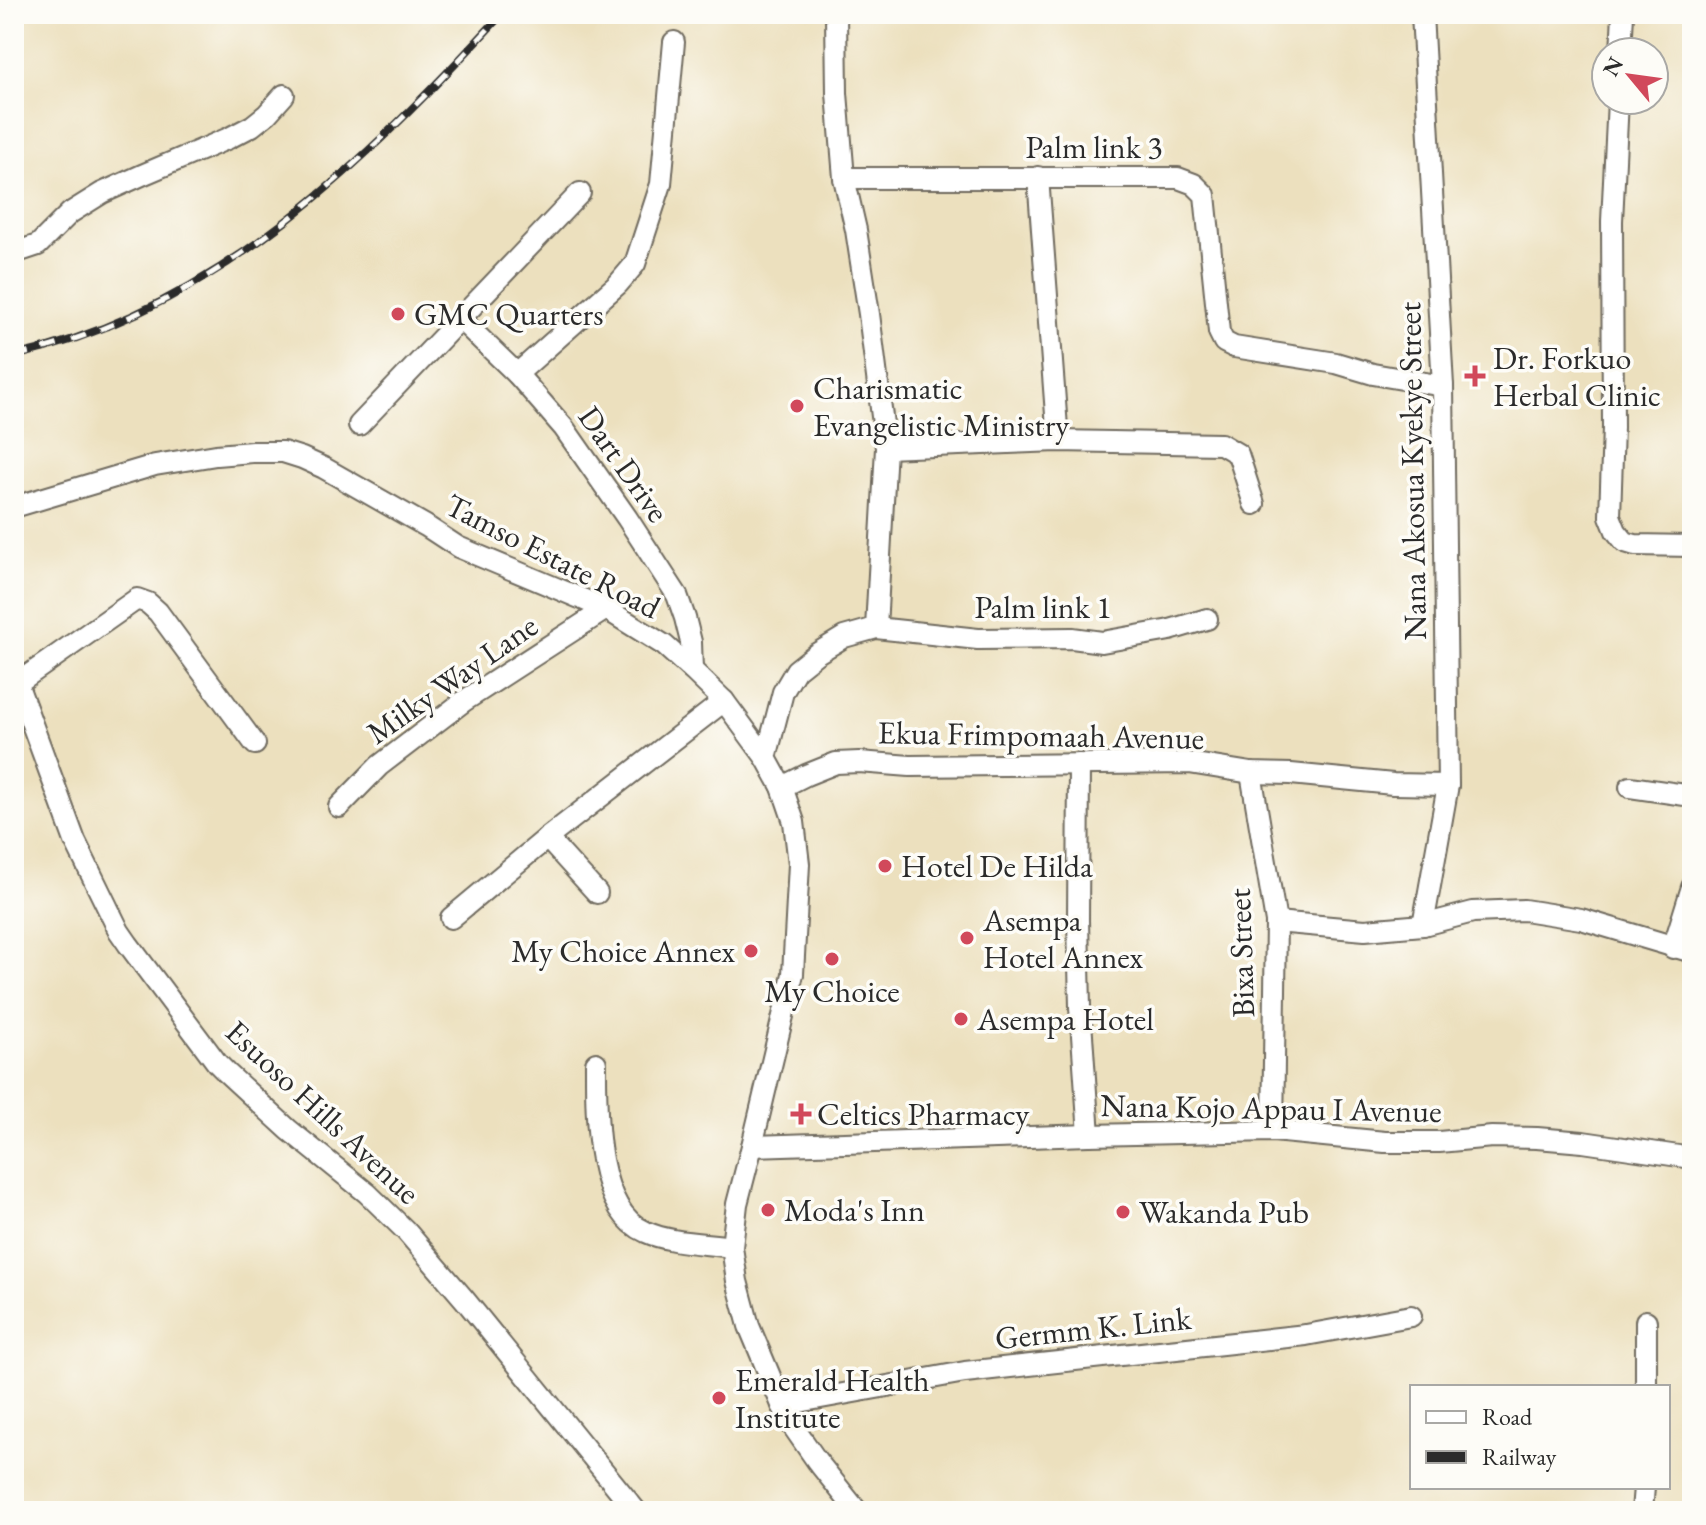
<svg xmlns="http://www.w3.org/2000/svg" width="1706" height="1525" font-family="'EB Garamond',serif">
<rect width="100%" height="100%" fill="#fdfcf7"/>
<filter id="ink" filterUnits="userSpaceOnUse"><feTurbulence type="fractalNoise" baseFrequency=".0125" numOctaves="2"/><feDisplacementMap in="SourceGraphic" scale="16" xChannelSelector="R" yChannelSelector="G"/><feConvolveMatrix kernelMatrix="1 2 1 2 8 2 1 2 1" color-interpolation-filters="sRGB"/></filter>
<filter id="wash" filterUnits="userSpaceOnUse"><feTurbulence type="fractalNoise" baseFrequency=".006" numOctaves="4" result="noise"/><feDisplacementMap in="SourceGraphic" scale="32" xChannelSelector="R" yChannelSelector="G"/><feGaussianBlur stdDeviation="1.8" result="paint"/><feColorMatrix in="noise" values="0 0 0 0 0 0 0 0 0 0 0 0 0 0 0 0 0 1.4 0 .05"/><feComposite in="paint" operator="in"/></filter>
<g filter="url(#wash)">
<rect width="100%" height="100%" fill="#ece0be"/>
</g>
<g filter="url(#ink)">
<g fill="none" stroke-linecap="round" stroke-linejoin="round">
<defs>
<g id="street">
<polyline points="836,14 837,93 844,178 856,230 869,314 886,448 876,628"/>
<polyline points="1422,14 1443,386 1448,785 1423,925"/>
<polyline points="1621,52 1623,14"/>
<polyline points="1618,100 1612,221 1613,427 1610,516 1616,531 1625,542 1635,545 1692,546"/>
<polyline points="1038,177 1058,441"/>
<polyline points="844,178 1178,178 1194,184 1205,195 1219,332 1224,342 1234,347 1336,363 1373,374 1443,386"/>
<polyline points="14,253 38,245 70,213 102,193 142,175 229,138 252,126 267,114 284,95"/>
<polyline points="460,319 517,374 564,428 627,518 677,595 685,618 691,642 692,670"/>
<polyline points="517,374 618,284 635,264 661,184 674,42"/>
<polyline points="359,425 580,193"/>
<polyline points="886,448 1058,441 1221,444 1238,454 1254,504"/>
<polyline points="14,507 155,465 216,455 252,452 283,452 302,458 324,468 426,526 458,547 606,609 664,645 692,670 724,701 766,758 782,787 794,822 799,864 793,974 752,1146 737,1204 732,1247 737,1281 749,1326 782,1405 794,1428 817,1461 857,1511"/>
<polyline points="14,675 75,841 119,931 128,944 217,1063 227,1073 289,1130 367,1193 406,1231 465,1300 636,1511"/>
<polyline points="16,684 137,599 148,603 158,612 255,744"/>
<polyline points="766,758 783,692 796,670 816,654 844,637 876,628 978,639 1072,638 1102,642 1170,630 1207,619"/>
<polyline points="1079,764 1078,920 1080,1007 1089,1135"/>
<polyline points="1251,773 1276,922 1273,1131"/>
<polyline points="782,787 806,775 836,763 859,762 910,766 1189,763 1251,773 1291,774 1393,784 1448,785"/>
<polyline points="1630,787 1692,796"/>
<polyline points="339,807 379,766 464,701 606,609"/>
<polyline points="547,838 597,893"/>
<polyline points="451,918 547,838 724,701"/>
<polyline points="1276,922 1365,930 1423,925 1473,912 1524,910 1581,919 1692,952"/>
<polyline points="1673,948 1692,887"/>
<path d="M596,1063C596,1110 594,1210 646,1232C670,1243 705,1243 732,1247"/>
<polyline points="752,1146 1089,1135 1273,1131 1385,1142 1439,1142 1492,1137 1537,1138 1583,1142 1692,1158"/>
<polyline points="1646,1321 1646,1387"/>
<polyline points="782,1405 965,1372 1306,1335 1411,1316"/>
<polyline points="1642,1511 1644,1487"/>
</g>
</defs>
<use href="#street" stroke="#6f6a5e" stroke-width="24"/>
<use href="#street" stroke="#fff" stroke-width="20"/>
<defs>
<path id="rail" d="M14,356C217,310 366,162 502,14"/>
</defs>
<use href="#rail" stroke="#2b2b2b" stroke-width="8"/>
<use href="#rail" stroke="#fdfcf7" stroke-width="5" stroke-dasharray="15" stroke-linecap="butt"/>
</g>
</g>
<g fill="#d1495b" stroke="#fdfcf7" stroke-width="3">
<circle cx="398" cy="314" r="8"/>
<path d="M1471 364h8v8h8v8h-8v8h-8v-8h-8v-8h8z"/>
<circle cx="797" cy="406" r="8"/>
<circle cx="885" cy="866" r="8"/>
<circle cx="967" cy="938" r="8"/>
<circle cx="751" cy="951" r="8"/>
<circle cx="832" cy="959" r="8"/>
<circle cx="961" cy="1019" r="8"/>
<path d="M797 1102h8v8h8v8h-8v8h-8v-8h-8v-8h8z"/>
<circle cx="768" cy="1210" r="8"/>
<circle cx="1123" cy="1212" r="8"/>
<circle cx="719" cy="1398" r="8"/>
</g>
<g text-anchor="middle" stroke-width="7" stroke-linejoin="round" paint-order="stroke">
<g font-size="32" fill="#2b2b2b" stroke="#fdfcf7">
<text x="1094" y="158">Palm link 3</text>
<text transform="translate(624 464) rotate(55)" y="11">Dart Drive</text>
<text transform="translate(1412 471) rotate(-91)" y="11">Nana Akosua Kyekye Street</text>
<text transform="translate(553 556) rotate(27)" y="11">Tamso Estate Road</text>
<text x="1043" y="618">Palm link 1</text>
<text transform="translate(452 679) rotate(-35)" y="11">Milky Way Lane</text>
<text transform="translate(1041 735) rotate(1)" y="11">Ekua Frimpomaah Avenue</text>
<text transform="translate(1241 953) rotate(-92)" y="11">Bixa Street</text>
<text transform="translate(1271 1108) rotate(1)" y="11">Nana Kojo Appau I Avenue</text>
<text transform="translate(323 1112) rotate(43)" y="11">Esuoso Hills Avenue</text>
<text transform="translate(1093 1328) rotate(-6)" y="11">Germm K. Link</text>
</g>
<g font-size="32" fill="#2b2b2b" stroke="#fdfcf7" text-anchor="start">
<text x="414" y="325">GMC Quarters</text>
<text x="1493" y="369">Dr. Forkuo<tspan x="1493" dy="37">Herbal Clinic</tspan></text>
<text x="813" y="399">Charismatic<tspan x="813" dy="37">Evangelistic Ministry</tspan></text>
<text x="901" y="877">Hotel De Hilda</text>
<text x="983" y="931">Asempa<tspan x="983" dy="37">Hotel Annex</tspan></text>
<text x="735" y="962" text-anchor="end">My Choice Annex</text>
<text x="832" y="1002" text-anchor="middle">My Choice</text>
<text x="977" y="1030">Asempa Hotel</text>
<text x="817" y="1125">Celtics Pharmacy</text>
<text x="784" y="1221">Moda's Inn</text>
<text x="1139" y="1223">Wakanda Pub</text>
<text x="735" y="1391">Emerald Health<tspan x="735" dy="37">Institute</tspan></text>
</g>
</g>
<rect width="1706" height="1525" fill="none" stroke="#fdfcf7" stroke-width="48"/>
<rect x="1410" y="1385" width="260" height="104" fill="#fdfcf7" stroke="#a9a8a5" stroke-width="2"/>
<rect x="1426" y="1411" width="40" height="12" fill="#ffffff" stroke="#a9a8a5" stroke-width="2"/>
<text x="1482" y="1425" font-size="24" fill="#2b2b2b">Road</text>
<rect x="1426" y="1451" width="40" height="12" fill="#2b2b2b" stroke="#a9a8a5" stroke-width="2"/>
<text x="1482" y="1465" font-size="24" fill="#2b2b2b">Railway</text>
<g transform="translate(1630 76) rotate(299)"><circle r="38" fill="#fdfcf7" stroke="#a9a8a5" stroke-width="2"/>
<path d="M0-6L14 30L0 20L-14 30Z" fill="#d1495b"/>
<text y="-12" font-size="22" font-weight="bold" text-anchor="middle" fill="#2b2b2b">N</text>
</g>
</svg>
